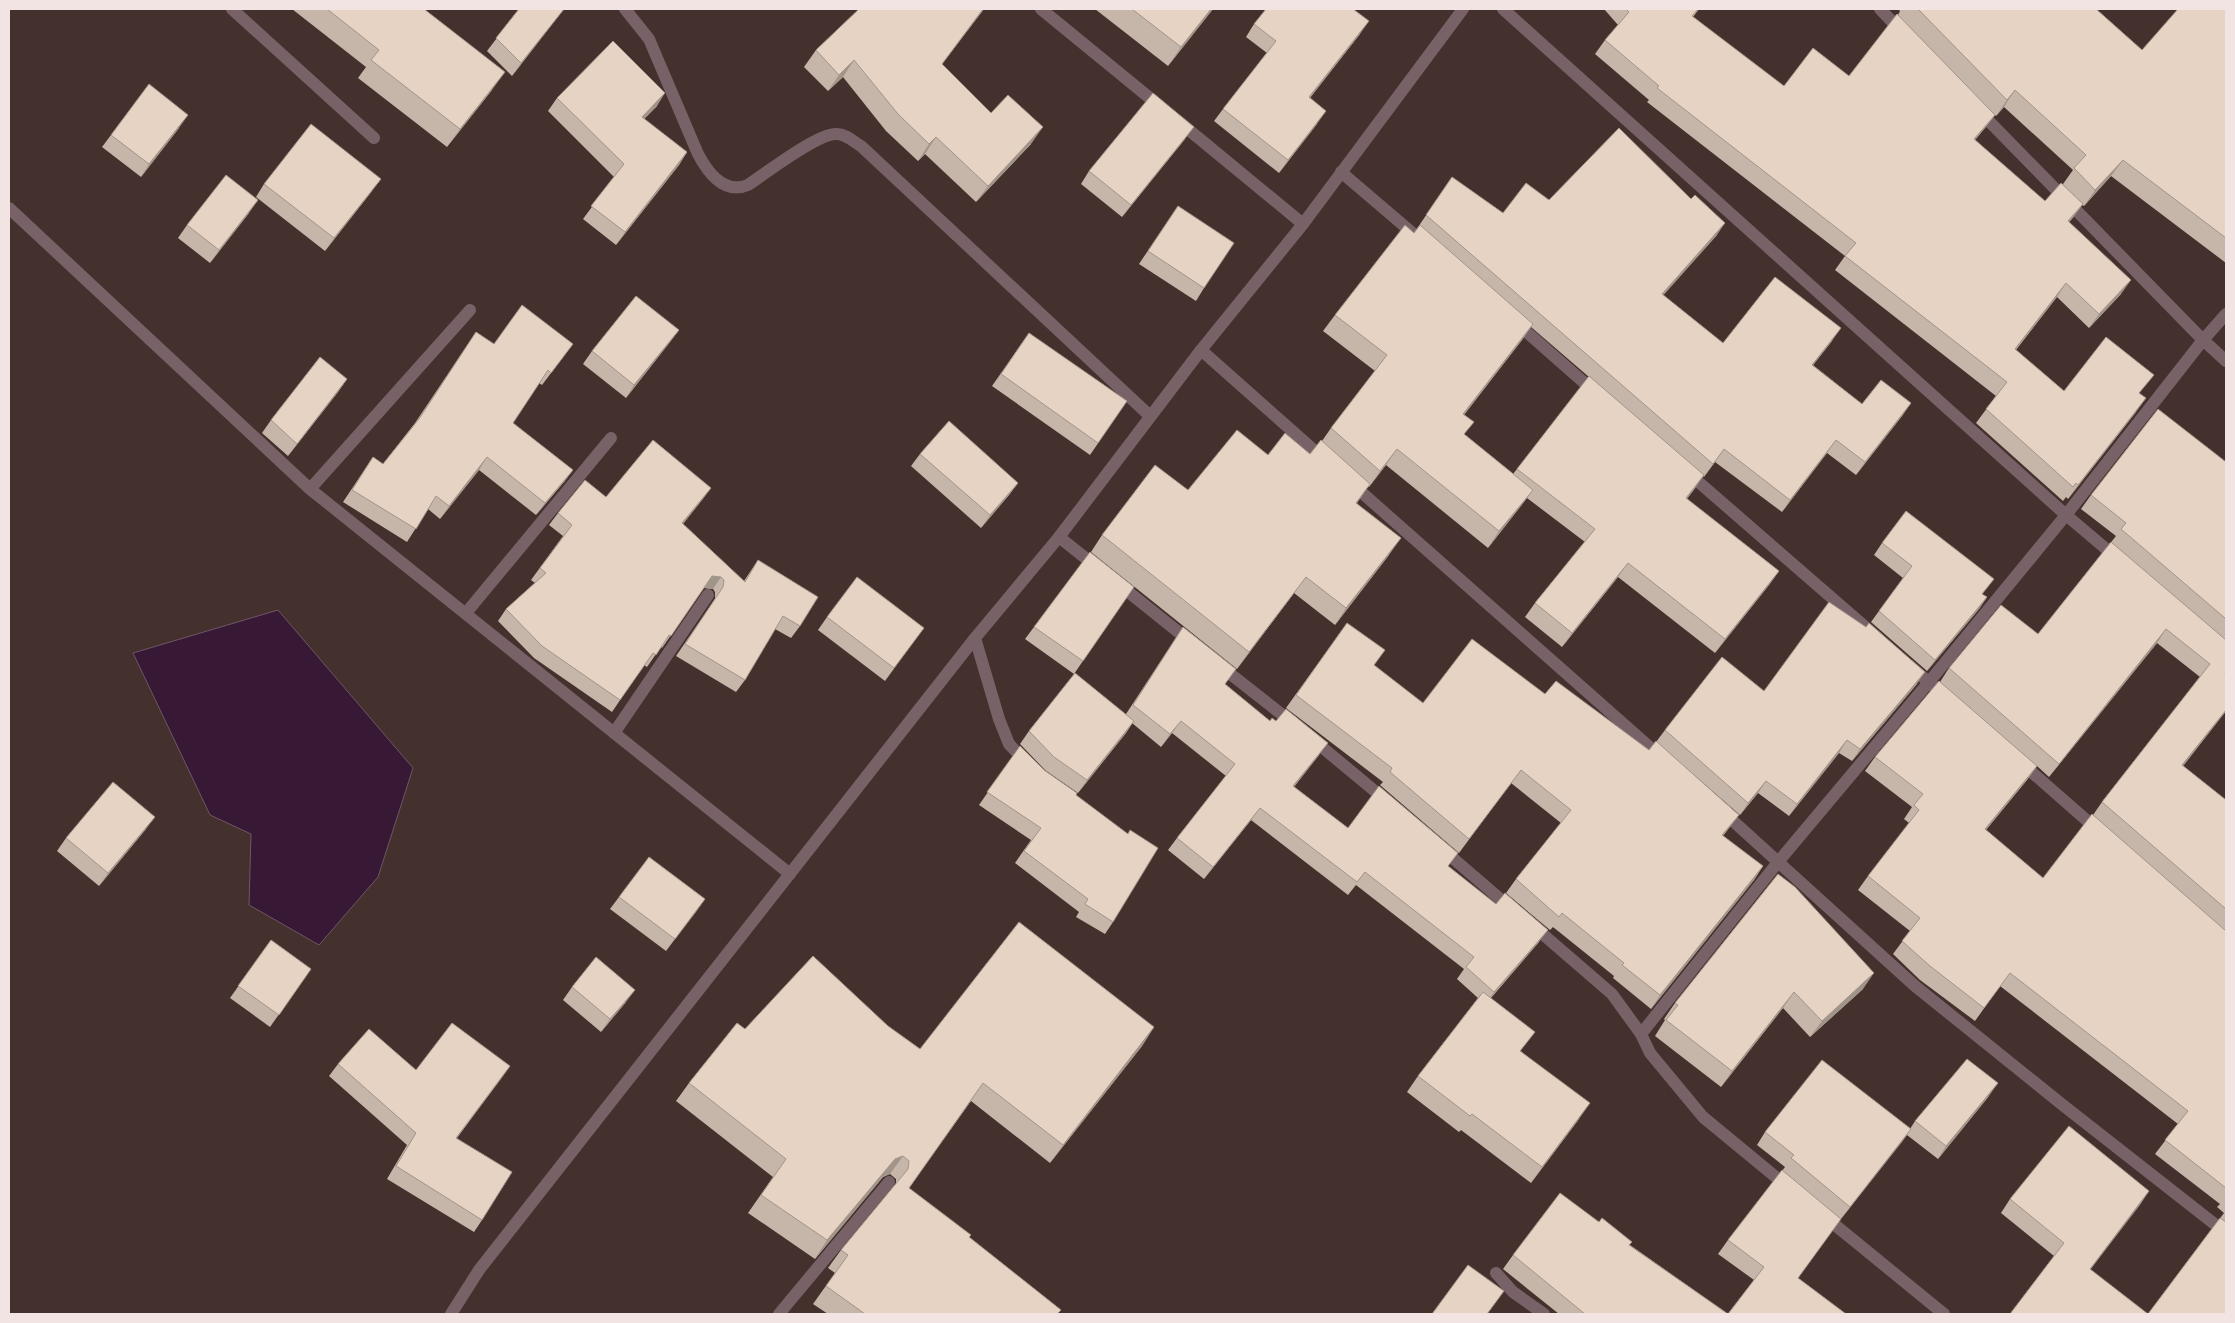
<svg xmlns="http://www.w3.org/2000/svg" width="2235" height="1323" font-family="Karla,sans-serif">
<rect width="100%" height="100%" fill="#44302c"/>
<polygon fill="#381935" stroke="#705669" points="278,610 413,768 378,877 319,945 249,905 251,834 210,815 133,653"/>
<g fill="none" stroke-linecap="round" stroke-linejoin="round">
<g stroke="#786268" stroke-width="12">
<polyline points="232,9 374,138"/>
<path d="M625,9L649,39L698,154C708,173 724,195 748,185C766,173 819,132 837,134C846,134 854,142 861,146L1150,416"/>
<polyline points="1041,9 1162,108"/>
<polyline points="1503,9 2066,515 2118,559"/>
<polyline points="1880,9 1903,33"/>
<polyline points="1978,110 2203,340 2226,361"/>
<polyline points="1178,121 1303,224"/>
<polyline points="1341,172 1416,236"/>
<polyline points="9,208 310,489 790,874"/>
<polyline points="1514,321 1597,394"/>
<polyline points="1201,350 1325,460"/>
<polyline points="1687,472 1878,638"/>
<polyline points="1351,483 1662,758"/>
<polyline points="310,489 470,310"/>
<polyline points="1059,537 1098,568"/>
<polyline points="1116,582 1192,643"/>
<polyline points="466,613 611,438"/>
<polyline points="975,638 999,719 1009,744 1027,763"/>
<polyline points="1219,665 1294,724"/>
<polyline points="1910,666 1946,697"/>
<polyline points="614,733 708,595"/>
<polyline points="1311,738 1388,802"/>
<polyline points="2019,761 2100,832"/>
<polyline points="1722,811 1915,986 2064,1106 2226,1233"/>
<polyline points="1441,848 1513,910"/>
<polyline points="1531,924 1612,994 1641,1034 1650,1053 1703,1117 1789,1188"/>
<polyline points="1641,1034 1779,861 1929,682 2066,515 2203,340 2226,314"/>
<polyline points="1824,1216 1944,1314"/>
<polyline points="1496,1273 1513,1292 1544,1314"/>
<polyline points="451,1314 479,1270 975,638 1059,537 1201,350 1303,224 1463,9"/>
<polyline points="779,1314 889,1182"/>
</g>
</g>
<g fill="#c6b5a9" fill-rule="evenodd">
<polygon points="292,9 424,9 492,90 447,147 358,78 366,67"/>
<polygon points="519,9 564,9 512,76 487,51"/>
<polygon points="984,9 942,64 991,113 1031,144 976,202 925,154 918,161 886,131 843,77 828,91 804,67 816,50"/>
<polygon points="1095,9 1213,9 1168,66"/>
<path d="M1604,9H1699L1693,17L1784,86L1849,76L1898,15L1900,11L1898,9H2096L2142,50L2226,9V263L2111,176L2084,206L2082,205L2069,222L2121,294L2089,328L2057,297L2016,350L2064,391L2140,394L2136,412L2068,499L2066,497L2063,501L1976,423L1996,396L1835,270L1845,256L1647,102L1649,100L1595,54L1605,40L1618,25ZM2004,107L2073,170L2063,184L2045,201L1975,140L1985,128L1995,115L1996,116Z"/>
<polygon points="1254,24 1360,34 1310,98 1317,124 1279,173 1214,121 1223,109 1267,53 1246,37"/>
<polygon points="557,98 657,106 644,119 687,152 679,165 616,245 583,219 614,177 548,111"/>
<polygon points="179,128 141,177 102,147 111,135"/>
<polygon points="1185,139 1122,217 1081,184 1089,171"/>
<path d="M1452,177L1503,213L1549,200L1717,235L1663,295L1723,343L1832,341L1813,365L1862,404L1911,403L1902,416L1856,475L1827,453L1782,512L1715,462L1704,477L1703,476L1687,499L1779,571L1769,585L1715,653L1618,577L1562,647L1525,617L1535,603L1585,542L1527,498L1488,548L1386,465L1369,487H1368L1357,503L1389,555L1335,625L1294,593L1237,669L1091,552L1102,535L1188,490L1268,455L1310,454L1322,441L1331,428L1375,371L1323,331L1335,315L1414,233ZM1531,327L1589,377L1513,474L1465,435L1464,415L1522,340Z"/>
<polygon points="264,184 372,191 325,251 256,197"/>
<polygon points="1178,206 1204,288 1196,301 1139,264"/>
<polygon points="249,213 210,263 178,238 187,225"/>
<polygon points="679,330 670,342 626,398 583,364 592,351"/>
<polygon points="476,332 494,344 564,356 542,385 539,383 513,423 573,470 564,482 536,515 479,470 440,519 428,509 407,542 343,502 373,457 383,464 415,423"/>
<polygon points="1029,333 1127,401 1090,455 992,386"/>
<polygon points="347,379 338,392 288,456 262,433 271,420"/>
<polygon points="920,454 1018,483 1009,495 981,528 911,466"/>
<path d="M2226,462V672L2225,674L2226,711L2183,766L2226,800V1314H2010L2054,1256L2001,1213L2010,1199L2149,1191L2090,1270L2148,1314L2224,1213L2217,1207L2220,1204L2155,1154L2178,1124L2000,986L1975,1021L1920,980L1893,954L1910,931L1858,890L1868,876L1909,823L1904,819L1912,807L1865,771L1875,757L1940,682L1949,668L2038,634L2116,536L2081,509L2091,495ZM2157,643L2200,677L2102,802L2093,815L2043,878L1986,830L2027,780L2037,766L2049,777Z"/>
<polygon points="711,488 702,500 683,524 744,581 758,560 800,626 791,638 775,629 745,680 736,692 676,656 715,599 715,592 713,589 704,588 662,648 661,647 647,667 644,665 612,712 534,658 498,621 506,609 535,583 531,580 563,536 549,525 558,513 606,497"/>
<polygon points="1882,543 1983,595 1987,597 1979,609 1927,671 1871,622 1903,578 1874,555"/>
<polygon points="1134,587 1074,674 1025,639 1034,627"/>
<polygon points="827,617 915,640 885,681 818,630"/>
<polygon points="1347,623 1374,666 1423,703 1545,694 1649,750 1739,815 1723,836 1763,866 1754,880 1651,1009 1613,978 1614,976 1553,927 1550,930 1506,893 1516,879 1561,823 1511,783 1459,853 1380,785 1383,782 1286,708"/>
<polygon points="1183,627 1225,685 1270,721 1319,755 1294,787 1348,828 1449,867 1539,942 1491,998 1521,1051 1579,1119 1531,1183 1461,1130 1459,1132 1407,1092 1418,1076 1478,998 1457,979 1464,969 1356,885 1348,895 1251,820 1204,879 1168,850 1177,838 1226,776 1172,733 1161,747 1132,723 1126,733 1078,793 1045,770 1020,744 1029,731 1126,714"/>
<polygon points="1917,684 1852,761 1839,753 1789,816 1758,793 1740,815 1656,742 1665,730 1764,691"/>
<polygon points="1020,746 1044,770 1076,795 1113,922 1105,934 1076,917 1079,912 1015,863 1031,840 979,805"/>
<polygon points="146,829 99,886 57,851 66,838"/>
<polygon points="1778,874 1863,989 1810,1037 1783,1008 1721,1087 1655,1036 1665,1020 1664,1019 1675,1003"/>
<polygon points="619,897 705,899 666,951 610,909"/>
<polygon points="271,940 311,969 270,1027 230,998"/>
<polygon points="572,987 626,1002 601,1032 563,1000"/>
<polygon points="888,1026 920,1049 1154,1027 1142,1046 1050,1163 971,1101 909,1188 969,1237 1061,1310 1057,1314 828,1314 813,1304 835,1273 828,1268 841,1250 896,1184 896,1179 890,1174 883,1177 815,1259 748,1213 773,1177 676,1101 689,1083 745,1029"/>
<polygon points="338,1064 416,1070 510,1066 457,1138 482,1220 474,1232 387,1179 407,1145 329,1076"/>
<polygon points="1989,1096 1938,1159 1907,1135 1841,1219 1840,1219 1798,1278 1846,1314 1559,1314 1503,1269 1513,1255 1630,1245 1728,1314 1754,1280 1718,1254 1728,1240 1785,1167 1757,1145 1765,1132 1910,1129 1915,1121"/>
</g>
<g fill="#a19489">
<polygon points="564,9 512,76 521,63"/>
<polygon points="983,9 984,9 930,80 942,64"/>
<polygon points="1211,9 1213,9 1168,66 1181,47"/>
<polygon points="1369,21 1360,34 1300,110 1309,97"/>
<polygon points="854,60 843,77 828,91 839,75"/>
<polygon points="505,72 492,90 447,147 460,129"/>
<polygon points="2015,90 2004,107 1996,116 2007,100"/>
<polygon points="665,93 657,106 633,130 642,117"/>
<polygon points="1326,111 1317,124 1279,173 1288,160"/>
<polygon points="188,115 179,128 141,177 149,164"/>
<polygon points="1995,115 1985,128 1964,153 1974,139"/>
<polygon points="1043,127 1031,144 976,202 988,186"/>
<polygon points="1194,127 1185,139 1122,217 1131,205"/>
<polygon points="936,137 925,154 918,161 929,144"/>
<polygon points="687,152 679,165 616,245 625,232"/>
<polygon points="2123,160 2111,176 2084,206 2095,190"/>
<polygon points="381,179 372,191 325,251 334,238"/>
<polygon points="258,200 249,213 210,263 219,250"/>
<polygon points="2083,204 2073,218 2058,235 2068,221"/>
<polygon points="1725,223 1717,235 1653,307 1662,294"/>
<polygon points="2131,280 2121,294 2089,328 2099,314"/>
<polygon points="2066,283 2057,297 2005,363 2015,349"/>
<polygon points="1533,324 1522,340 1452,430 1463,414"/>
<polygon points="1841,328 1832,341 1803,378 1812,365"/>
<polygon points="679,330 670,342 626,398 634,385"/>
<polygon points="347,379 338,392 288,456 297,444"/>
<polygon points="2146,398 2136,412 2068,499 2078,485"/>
<polygon points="1911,403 1902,416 1856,475 1865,462"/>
<polygon points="1836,440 1827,453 1782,512 1790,500"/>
<polygon points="1397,449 1386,465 1369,487 1380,471"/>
<polygon points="1724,449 1715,462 1704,477 1713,464"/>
<polygon points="487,457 479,470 440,519 449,506"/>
<polygon points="573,470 564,482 536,515 545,503"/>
<polygon points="1704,475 1694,490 1676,512 1686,498"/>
<polygon points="1018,483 1009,495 981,528 990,515"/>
<polygon points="711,488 702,500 674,535 682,523"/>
<polygon points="1533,490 1521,506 1488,548 1499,531"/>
<polygon points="1401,538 1389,555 1335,625 1346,608"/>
<polygon points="1628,563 1618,577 1562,647 1572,633"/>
<polygon points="1779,571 1769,585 1715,653 1725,639"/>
<polygon points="712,576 721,577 713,589 704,588"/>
<polygon points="1306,577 1237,669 1249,652"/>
<polygon points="1987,597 1979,609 1927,671 1935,660"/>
<polygon points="2166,629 2157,643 2049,777 2059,764"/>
<polygon points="1925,672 1917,684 1852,761 1860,749"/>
<polygon points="2226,710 2226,711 2173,779 2182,765"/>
<polygon points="1134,721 1126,733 1078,793 1087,780"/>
<polygon points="1181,721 1172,733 1161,747 1170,734"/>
<polygon points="1847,740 1839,753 1789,816 1797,804"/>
<polygon points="1328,743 1319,755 1284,799 1293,786"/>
<polygon points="2037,766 2027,780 1975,843 1985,829"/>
<polygon points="1766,781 1758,793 1740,815 1748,803"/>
<polygon points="1260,808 1251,820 1204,879 1213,867"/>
<polygon points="1739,815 1729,828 1713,848 1722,835"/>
<polygon points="155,817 146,829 99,886 108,873"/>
<polygon points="1763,866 1754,880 1651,1009 1660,995"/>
<polygon points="705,899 696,912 666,951"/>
<polygon points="1548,930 1539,942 1485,1004 1494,992"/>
<polygon points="1874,973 1863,989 1810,1037 1822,1021"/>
<polygon points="635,990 626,1002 601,1032 610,1019"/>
<polygon points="1794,992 1783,1008 1721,1087 1732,1071"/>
<polygon points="1154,1027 1142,1046 1050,1163 1063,1145"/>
<polygon points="510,1066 501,1079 447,1151 456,1138"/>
<polygon points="1998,1083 1989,1096 1938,1159 1946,1146"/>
<polygon points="1590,1103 1579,1119 1531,1183 1542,1167"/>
<polygon points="1911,1129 1902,1142 1841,1219 1850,1207"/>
<polygon points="903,1156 890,1174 883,1177 815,1259 827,1240 895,1159"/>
<polygon points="2149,1191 2140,1205 2080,1283 2090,1269"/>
</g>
<g fill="#e6d3c4" stroke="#a19489">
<polygon points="327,9 424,9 505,72 460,129 371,60 379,50"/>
<polygon points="519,9 564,9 521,63 496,38"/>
<polygon points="859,9 983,9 942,64 991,113 1008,95 1043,127 988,186 936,137 929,144 898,114 854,60 839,75 816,50"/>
<polygon points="1132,9 1211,9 1181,47"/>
<polygon points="1266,9 1353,9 1369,21 1309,97 1326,111 1288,160 1223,109 1276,41 1254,24"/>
<polygon points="1626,9 1698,9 1692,16 1784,86 1813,48 1849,76 1897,14 1995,115 1974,139 2045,201 2061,183 2083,204 2068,221 2131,280 2099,314 2066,283 2015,349 2064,391 2106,337 2154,375 2139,393 2146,398 2078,485 2076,483 2073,487 1986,409 2007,382 1845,256 1856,243 1657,88 1659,86 1605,40 1629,12"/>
<polygon points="1918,9 2096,9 2142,50 2178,9 2226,9 2226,238 2123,160 2095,190 2074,168 2086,155 2015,90 2007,100"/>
<polygon points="613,41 665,93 642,117 687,152 625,232 591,206 624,164 557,98"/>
<polygon points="149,84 188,115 149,164 111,135"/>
<polygon points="1153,93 1194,127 1131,205 1089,171"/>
<polygon points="311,124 381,179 334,238 264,184"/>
<polygon points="1619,128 1691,199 1695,195 1725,223 1662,294 1723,343 1775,277 1841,328 1812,365 1862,404 1881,380 1911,403 1865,462 1836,440 1790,500 1724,449 1713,464 1426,215 1452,177 1503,213 1526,183 1549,200"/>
<polygon points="226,175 258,200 219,250 187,225"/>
<polygon points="1178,206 1234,243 1204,288 1148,251"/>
<polygon points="1405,225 1414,233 1420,225 1533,324 1463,414 1474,422 1464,434 1533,490 1499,531 1397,449 1380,471 1331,428 1387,355 1335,315"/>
<polygon points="636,296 679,330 634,385 592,351"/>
<polygon points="522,305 573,344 551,373 548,370 513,423 573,470 545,503 487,457 449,506 436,496 416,529 352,490 373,457 383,464 419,419 476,332 494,344"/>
<polygon points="1029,333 1127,401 1098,443 1001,374"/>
<polygon points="320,357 347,379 297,444 271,420"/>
<polygon points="1589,376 1704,475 1686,498 1779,571 1725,639 1628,563 1572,633 1535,603 1595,529 1517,469"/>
<polygon points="2158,409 2226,462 2226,619 2121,529 2126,523 2091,495"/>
<polygon points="949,421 1018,483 990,515 920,454"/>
<polygon points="1237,430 1268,455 1285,433 1310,454 1321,440 1370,484 1356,503 1401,538 1346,608 1306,577 1249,652 1102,535 1155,465 1188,490"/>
<polygon points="653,440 711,488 682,523 745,582 758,560 818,597 800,626 783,616 745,680 685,644 723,587 724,580 721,577 712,576 671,636 669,635 656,655 653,653 620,700 542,646 506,609 546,573 540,568 572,525 558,513 585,480 606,497"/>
<polygon points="1906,511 1994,579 1982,594 1987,597 1935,660 1879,611 1912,566 1882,543"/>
<polygon points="2111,542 2226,640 2226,672 2225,674 2226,675 2226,710 2182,765 2226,800 2226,909 2102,802 2210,664 2166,629 2059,764 1949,668 2001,605 2038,634"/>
<polygon points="1090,552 1134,587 1083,661 1034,627"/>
<polygon points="857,577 924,628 894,668 827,617"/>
<polygon points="1829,602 1866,627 1869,623 1925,672 1860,749 1847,740 1797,804 1766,781 1748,803 1665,730 1722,657 1764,691"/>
<polygon points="1347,623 1385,650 1374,665 1423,703 1472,639 1545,694 1556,681 1649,750 1656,741 1739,815 1722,835 1763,866 1660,995 1622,965 1624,963 1562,913 1559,917 1516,879 1571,810 1521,770 1469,839 1390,772 1392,768 1296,695"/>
<polygon points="1183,627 1236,669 1225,684 1270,721 1272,718 1276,721 1286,709 1328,743 1293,786 1348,828 1379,786 1458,853 1448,866 1496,904 1505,893 1548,930 1494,992 1466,967 1474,957 1365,872 1357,882 1260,808 1213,867 1177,838 1235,764 1181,721 1170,734 1133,705"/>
<polygon points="1075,673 1134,721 1087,780 1054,757 1029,731"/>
<polygon points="1939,681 2037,766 1985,829 2043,878 2092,814 2226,931 2226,1188 2165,1140 2188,1111 2010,973 1984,1008 1930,966 1902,941 1920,918 1868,876 1919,810 1914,805 1923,794 1875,757"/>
<polygon points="1020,746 1044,770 1077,793 1076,795 1128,834 1130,830 1158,848 1113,922 1085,904 1088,899 1024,851 1041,828 987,792"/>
<polygon points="113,782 155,817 108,873 66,838"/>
<polygon points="649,857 705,899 675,939 619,897"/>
<polygon points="1778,874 1795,887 1874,973 1822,1021 1794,992 1732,1071 1666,1020 1678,1005 1675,1003"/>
<polygon points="1019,922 1154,1027 1063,1145 983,1083 909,1188 971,1235 969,1237 1061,1310 1057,1314 865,1314 826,1286 848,1255 841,1250 908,1169 909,1161 903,1156 895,1159 827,1240 761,1195 786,1159 689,1083 737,1023 745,1029 813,956 888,1026 920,1049"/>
<polygon points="271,940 311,969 279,1015 238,986"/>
<polygon points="596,957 635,990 610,1019 572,987"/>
<polygon points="1483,992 1535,1032 1520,1051 1590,1103 1542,1167 1472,1114 1470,1116 1418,1076"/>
<polygon points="452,1023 510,1066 456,1138 512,1172 482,1220 396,1166 416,1133 338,1064 369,1029 416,1070"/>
<polygon points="1967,1059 1998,1083 1946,1146 1915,1121"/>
<polygon points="1822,1060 1911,1129 1850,1207 1791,1158 1794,1155 1765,1132"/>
<polygon points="2069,1126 2149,1191 2090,1269 2148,1314 2220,1218 2226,1222 2226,1314 2010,1314 2064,1243 2010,1199"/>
<polygon points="1782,1170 1841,1219 1798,1278 1846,1314 1585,1314 1513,1255 1560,1193 1599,1222 1602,1218 1632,1242 1629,1245 1728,1314 1764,1267 1728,1240"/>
<polygon points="1468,1265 1504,1291 1487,1314 1432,1314"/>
</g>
<rect width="2235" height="1323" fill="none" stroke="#f1e4e2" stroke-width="20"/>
</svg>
